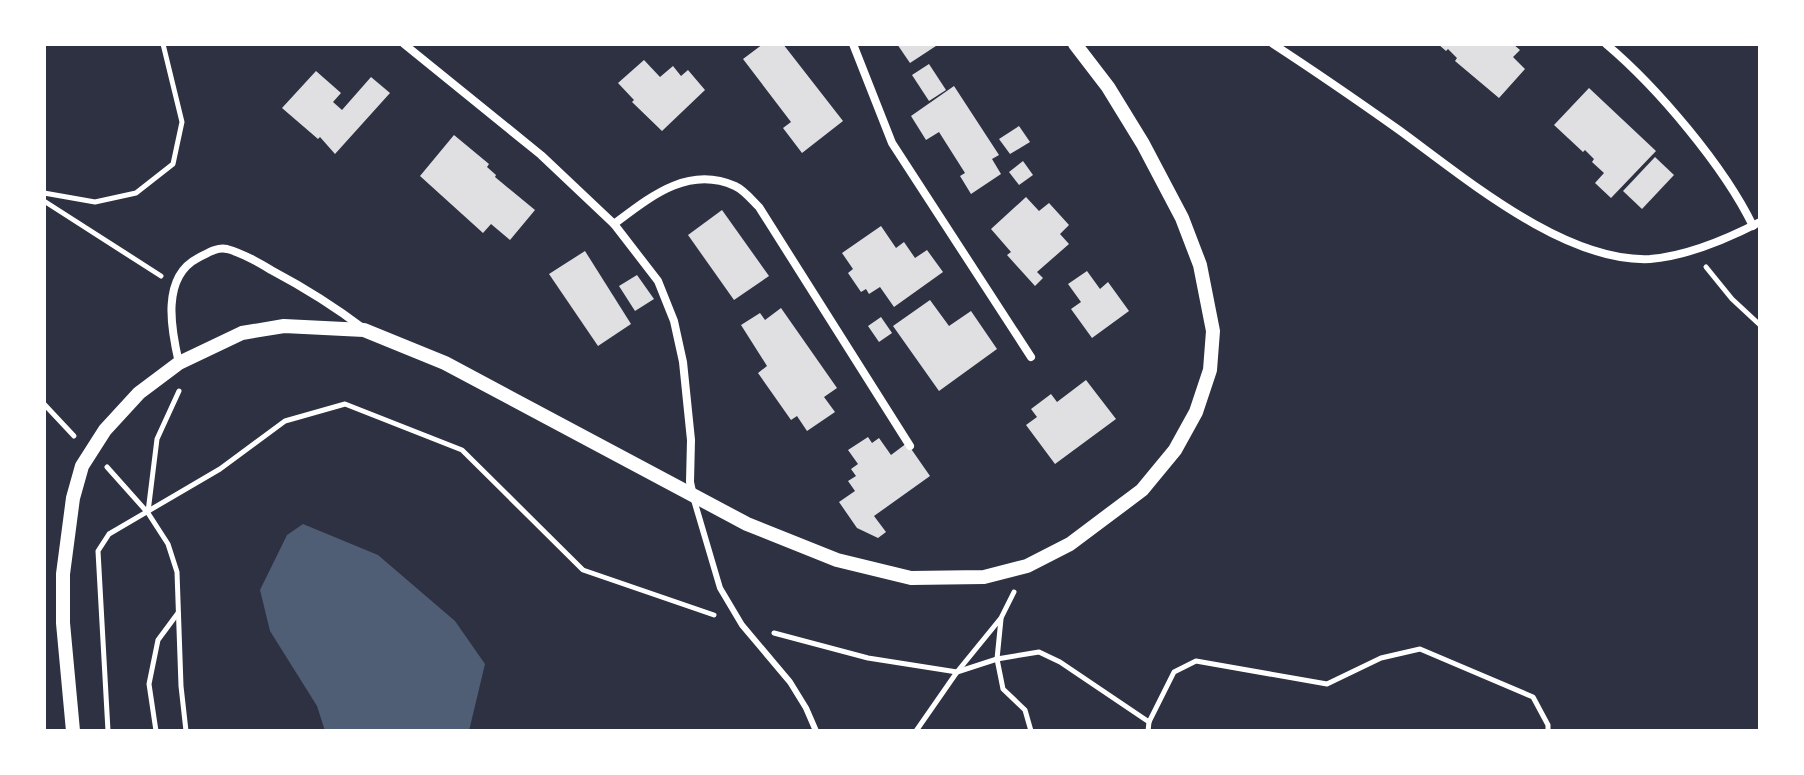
<svg xmlns="http://www.w3.org/2000/svg" width="1804" height="775" font-family="Montserrat,sans-serif">
<rect width="100%" height="100%" fill="#2d3142"/>
<polygon fill="#4f5d75" points="303,524 378,555 455,621 485,664 469,731 325,731 317,706 270,631 260,590 287,535"/>
<g fill="#e0e0e3">
<polygon points="763,44 783,44 843,121 802,153 783,128 791,122 743,59"/>
<polygon points="897,44 939,44 910,63"/>
<polygon points="1438,44 1513,44 1520,50 1513,57 1525,69 1499,98 1455,61 1457,58 1448,49 1446,51"/>
<polygon points="644,60 660,77 673,66 681,76 688,70 705,90 662,131 632,102 634,100 618,83"/>
<polygon points="929,64 946,90 929,101 912,75"/>
<polygon points="316,71 341,93 333,102 342,110 371,77 390,93 335,154 320,137 318,139 282,108"/>
<polygon points="954,86 999,155 992,159 1001,174 971,194 960,176 965,173 939,132 926,140 911,116"/>
<polygon points="1589,88 1656,151 1611,198 1595,183 1604,173 1592,162 1594,159 1585,150 1583,152 1554,125"/>
<polygon points="1019,126 1030,142 1010,154 999,139"/>
<polygon points="454,135 489,164 487,167 496,175 495,177 535,210 510,240 491,224 483,233 420,176"/>
<polygon points="1655,157 1674,175 1642,209 1623,191"/>
<polygon points="1023,161 1033,175 1019,185 1009,172"/>
<polygon points="1026,197 1039,211 1049,203 1069,225 1060,234 1069,244 1037,272 1043,278 1035,286 1007,255 1011,252 991,229"/>
<polygon points="722,210 769,276 734,300 688,235"/>
<polygon points="881,226 896,248 904,242 915,258 927,250 943,272 894,307 880,287 869,294 866,289 861,292 848,273 853,269 842,253"/>
<polygon points="585,251 631,324 598,346 549,274"/>
<polygon points="1087,271 1100,289 1108,282 1129,311 1092,338 1071,309 1081,302 1068,284"/>
<polygon points="637,275 654,299 635,311 619,286"/>
<polygon points="930,300 949,326 971,311 997,349 939,391 893,326"/>
<polygon points="781,308 837,388 824,397 835,412 807,431 797,416 791,420 758,373 767,366 741,325 760,313 765,320"/>
<polygon points="881,317 892,333 879,342 868,326"/>
<polygon points="1086,380 1116,419 1055,464 1026,425 1037,417 1031,409 1051,394 1057,402"/>
<polygon points="868,437 872,443 879,438 891,455 907,443 930,476 874,516 886,532 878,538 857,528 839,502 855,491 848,481 856,476 851,469 858,464 848,450"/>
</g>
<g fill="none" stroke-linecap="round" stroke-linejoin="round">
<g stroke="#fff" stroke-width="5">
<polyline points="44,193 95,202 136,193 173,164 182,122 163,44"/>
<polyline points="44,201 161,276"/>
<polyline points="1706,267 1732,299 1760,325"/>
<polyline points="44,404 74,436"/>
<polyline points="107,467 148,513 168,544 177,572 181,686 186,731"/>
<polyline points="148,512 157,439 179,391"/>
<polyline points="1001,619 997,659 1003,689 1025,710 1031,731"/>
<polyline points="774,633 868,658 957,672 997,659 1039,652 1060,662 1149,722"/>
<polyline points="108,731 98,551 109,534 220,469 285,421 345,404 462,450 583,570 714,615"/>
<polyline points="156,731 149,684 158,640 178,613"/>
<polyline points="916,731 957,672 1001,618 1014,592"/>
<polyline points="1148,731 1149,722 1174,672 1196,661 1327,684 1381,658 1420,649 1533,697 1548,725 1548,731"/>
</g>
<polyline stroke="#fff" stroke-width="6" points="694,500 720,588 742,625 790,682 806,708 816,731"/>
<g stroke="#fff" stroke-width="8">
<polyline points="404,44 541,155 614,224 658,281 674,321 683,362 691,440 690,482 693,496"/>
<polyline points="853,44 892,143 1031,357"/>
<path d="M1273,44C1316,72 1358,101 1399,130C1465,178 1565,263 1650,259C1688,256 1727,239 1760,222"/>
<path d="M1606,44C1657,87 1724,166 1753,226"/>
<path d="M614,224C650,197 688,165 735,186C744,190 752,200 759,207L910,446"/>
<path d="M179,363C171,329 161,277 198,258C208,253 216,247 227,249C242,253 258,262 271,270C305,288 334,306 364,329"/>
</g>
<polyline stroke="#fff" stroke-width="14" points="73,731 63,623 63,574 73,498 82,466 105,430 139,393 179,363 242,333 284,326 364,330 445,363 747,524 837,560 911,578 984,577 1027,566 1070,544 1142,490 1175,450 1196,412 1210,370 1213,331 1200,265 1182,218 1143,144 1108,87 1075,44"/>
</g>
<rect width="1804" height="775" fill="none" stroke="#ffffff" stroke-width="92"/>
</svg>
